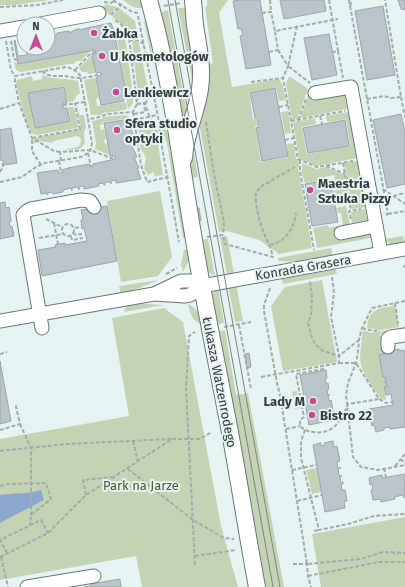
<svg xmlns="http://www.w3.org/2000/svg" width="405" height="587" font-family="'Fira Sans',sans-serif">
<rect width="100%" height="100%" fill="#e5f3f2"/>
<g fill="#c5d3b5">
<polygon points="0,0 49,0 16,5 0,5"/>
<path d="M123,0H140L144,7C135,10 130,5 123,0Z"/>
<polygon points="207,0 228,0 219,13 232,87 279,79 282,84 286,100 279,101 276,87 249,93 253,119 256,119 258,126 255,127 261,162 288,157 287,144 294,143 296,159 299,161 299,166 298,167 312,248 279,254 259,240 227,231 219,232 198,117 209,81 209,64 213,63 205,7 207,7"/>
<polygon points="105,4 117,7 110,15 103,10"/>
<polygon points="119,8 135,21 138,39 131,38 125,27 112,16"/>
<polygon points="178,8 188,8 194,49 194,89"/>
<polygon points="168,10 188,119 183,135 159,13"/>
<polygon points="147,16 151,33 152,60 144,22"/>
<polygon points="120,29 126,43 132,88 133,103 128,109 116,31"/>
<polygon points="132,40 139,42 149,95 138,96"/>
<polygon points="90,51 81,61 76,61 74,64 70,64 21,72 16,70 14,62 20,64"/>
<polygon points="92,55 95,73 88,74 87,72 82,72 79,68"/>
<path d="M42,75C54,80 66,78 78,81L80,93L76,96L74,101L68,102L64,86L28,93L34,128L71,121L68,107H73L75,109L78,126L77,128L36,135L31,133L23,112L16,83L17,80L32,76L33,81L42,79Z"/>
<polygon points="289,77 291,77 308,89 297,119 292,120 286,83"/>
<path d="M95,78L99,98L96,99L97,106L126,102L127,109C120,112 112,111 106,113L105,112L100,115H91L84,80Z"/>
<polygon points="311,88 345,94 347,109 300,118"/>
<path d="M77,106L80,115H84L86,127L84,133L85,143L80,149L65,150C71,147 81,150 81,139L78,136L57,140L51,143L41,141L33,144L34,140L36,138L81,129Z"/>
<polygon points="288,111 291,133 285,134 281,112"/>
<polygon points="348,112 357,158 316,166 299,158 293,122 315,118 316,124 302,127 307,154 350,146 346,119 327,122 326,116"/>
<polygon points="126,115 128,116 129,118 103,122 103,124 100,125 101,130 104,129 106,139 104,140 105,144 107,144 109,155 95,149 96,143 92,120 94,121 103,118 103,117"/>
<polygon points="147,119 149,119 158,144 163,175 155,176 153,172 148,175 144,168 146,158 140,147 141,139 137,126 141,120 146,121"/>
<polygon points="165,127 171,144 188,237 183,238 167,144 162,130"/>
<polygon points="192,141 198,177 190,178 189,169"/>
<polygon points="357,161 361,185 347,179 344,163"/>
<polygon points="302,163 316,169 326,167 344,175 347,195 335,198 333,191 337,190 334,175 320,178 319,181 305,183 302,174"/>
<polygon points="348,182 362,188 365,207 352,209"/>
<polygon points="160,191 172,257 158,276 121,282 107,201"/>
<polygon points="346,206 350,225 337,228 339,239 370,233 371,238 317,248 313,228 328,225 329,228 343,225 341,213 337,213 336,208"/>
<polygon points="365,209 367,220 352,223 351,212"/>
<polygon points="227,236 234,274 227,275 220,237"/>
<path d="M403,236L405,243C396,245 390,247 385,239Z"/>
<polygon points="208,239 215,276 206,271 200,240"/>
<polygon points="189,248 189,260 183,272 181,264 184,250"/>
<polygon points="331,248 333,257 295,262 279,261 279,265 278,258"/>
<polygon points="335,266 337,274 283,284 281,276"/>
<polygon points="159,280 121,295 119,286"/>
<polygon points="322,280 337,362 283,371 271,306 285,287"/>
<polygon points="236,284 243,321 235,322 228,285"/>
<polygon points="218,288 224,323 216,325 211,295"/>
<polygon points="132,303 164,305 124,312 126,307"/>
<path d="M188,304C197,308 200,315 202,324C192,322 190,313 188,304Z"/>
<path d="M395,306L399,327L381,330L367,328C369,309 378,308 395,306Z"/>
<polygon points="164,308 183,322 221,526 238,587 142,587 136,556 0,580 0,439 129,416 112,318"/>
<path d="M405,327V330L380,334L384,354L379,355L383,377H385L386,381L384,382H386L387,387H384L386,400L381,399C373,387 361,373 360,359C360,349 362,339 363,330L371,333Z"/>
<polygon points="225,330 236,395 248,393 284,587 263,587 217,332"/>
<polygon points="297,391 300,408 295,409 292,392"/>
<polygon points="317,468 321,492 312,494 306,470"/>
<polygon points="405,517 405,587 321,587 312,534"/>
</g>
<path fill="#8ca9cd" d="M41,490L44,500L0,523V495C14,493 27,494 41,490Z"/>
<g fill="#b9c5ca" stroke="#9aa6ab">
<polygon points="240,0 260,0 271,65 246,69 240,36 243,35 241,29 238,29 233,1"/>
<polygon points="280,0 324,0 326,11 284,19"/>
<polygon points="398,0 405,0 405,10 401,9"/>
<polygon points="383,6 395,75 367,80 355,11"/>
<polygon points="111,23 114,31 126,94 123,95 124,101 101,105 96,78 101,75 100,72 96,73 93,61 92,54 96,54 95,50 18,64 14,41 15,40 18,56 27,55 26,48 48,48 48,35 53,34 53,36 57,35 57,33 69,31 69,33 77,29 80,29 80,30 87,28"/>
<polygon points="329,34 337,75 312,80 304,38"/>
<polygon points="64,87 67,103 63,103 63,108 67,108 70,121 35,128 28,93"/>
<polygon points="275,88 288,156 262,161 256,128 259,127 257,118 255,118 250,93"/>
<polygon points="401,114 405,132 405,184 387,188 373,120"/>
<polygon points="130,119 130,120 128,120 133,134 131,135 135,145 132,146 137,157 134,157 138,166 139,168 137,168 141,179 116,183 116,180 111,181 111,184 110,182 105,182 105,185 104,185 103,183 98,184 99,186 84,189 84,186 79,187 79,190 78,187 72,188 72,191 71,188 63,190 63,192 53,194 52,192 48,193 47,195 47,193 41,194 37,173 58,170 59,173 63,172 62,170 68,168 89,164 90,167 93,166 93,164 115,159 115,155 110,156 104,123"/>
<polygon points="345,120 349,146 308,153 303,128"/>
<polygon points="11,128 17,163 4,165 3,160 0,160 0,130"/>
<polygon points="330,180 338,222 312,226 305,184"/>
<polygon points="5,202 6,208 9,207 11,221 9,222 10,227 12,226 14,236 0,239 0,203"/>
<polygon points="107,206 117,261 42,276 38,250 56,247 55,245 65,243 65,245 87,241 84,228 82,229 81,220 83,219 81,210"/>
<polygon points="195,208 199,208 201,221 197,221"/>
<polygon points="399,349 399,351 404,350 405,353 405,427 390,429 390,427 384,428 384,430 376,432 374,425 372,426 369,409 393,405 391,394 386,395 384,387 387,387 386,382 384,383 386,381 385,377 383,377 379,355 384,354 383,352"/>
<polygon points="249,353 251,367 247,368 245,354"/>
<polygon points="0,361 11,421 0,424"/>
<polygon points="326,370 327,378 325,379 326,384 328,383 329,389 327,390 328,395 330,395 328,396 329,401 331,400 335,420 326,422 326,419 322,420 323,422 309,425 300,375"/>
<polygon points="333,441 334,447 337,446 340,461 337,462 338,468 341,468 338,469 339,475 342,476 340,476 341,483 343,482 343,484 341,484 342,490 345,490 347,501 344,501 345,508 325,512 313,445 321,443 321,446 325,445 324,443"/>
<polygon points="405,474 404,498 403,495 394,497 395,499 381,502 380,499 373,500 371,490 373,489 372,484 370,485 369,478 382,475 382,478"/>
<polygon points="120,579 121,587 84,587 91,586 91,584"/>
</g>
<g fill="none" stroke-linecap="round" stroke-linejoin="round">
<defs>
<g id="minor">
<polyline points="40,24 99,13"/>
<polyline points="0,31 24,27"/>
<polyline points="315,93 351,87 381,253"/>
<polyline points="341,233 376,226"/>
<polyline points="154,294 184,296 190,295 202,286 405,249"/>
<polyline points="0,321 154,294 181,281 190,281 202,286"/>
<polyline points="42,328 23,215 27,211 31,209 81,200 90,201 94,207"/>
<polyline points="388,347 388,339 391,337 405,335"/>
<polyline points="27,587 94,576"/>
</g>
<g id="tertiary">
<path d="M149,0C171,78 180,160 194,240C204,302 217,364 229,427C239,480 247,534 257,587"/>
<path d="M184,158C185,134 197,112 200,89C203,68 199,51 196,31C194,21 194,10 193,0"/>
</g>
</defs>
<use href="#minor" stroke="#6a7776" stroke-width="15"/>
<use href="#tertiary" stroke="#6a7776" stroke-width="18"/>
<g stroke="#a1acab" stroke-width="2" stroke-dasharray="4 2" stroke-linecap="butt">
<path d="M114,0V1C123,5 131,14 140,13"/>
<polyline points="270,0 271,12"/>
<polyline points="329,0 338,51 333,52"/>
<polyline points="349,0 388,214 385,215"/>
<polyline points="104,2 111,3 114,1"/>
<polyline points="164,6 181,3"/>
<polyline points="350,6 352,0"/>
<polyline points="0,7 37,5 63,0"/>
<polyline points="262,13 271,12 275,31"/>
<polyline points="111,15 122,4"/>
<polyline points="138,16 159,122 160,136 179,242"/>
<polyline points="297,26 288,66 310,83"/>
<polyline points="129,40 137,40 144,44"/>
<polyline points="6,41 11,70 15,76"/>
<polyline points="11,41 14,59 18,60"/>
<polyline points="278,50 288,66 283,78 298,159 317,167 353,161"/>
<polyline points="338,51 343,78"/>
<polyline points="269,52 278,50 275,31 338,19"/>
<polyline points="75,70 91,53 96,52"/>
<path d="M42,71C49,77 54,76 63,76C68,76 73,78 79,78C86,78 94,76 101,74"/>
<polyline points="251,82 283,78"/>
<polyline points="401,97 405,117"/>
<polyline points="136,99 153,96"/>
<polyline points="367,99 384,96 391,98 401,97 385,0"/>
<polyline points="137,104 144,103 145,104 154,129 160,136"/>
<polyline points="145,104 149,97"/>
<polyline points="63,105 85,102"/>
<polyline points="279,107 288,105"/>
<polyline points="0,109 19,103"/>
<polyline points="133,112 141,165 147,182 168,177"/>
<polyline points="134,114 145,112 144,103"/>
<polyline points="320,116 322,124"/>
<polyline points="134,120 157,115"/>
<polyline points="298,120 306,99"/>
<polyline points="291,121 345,111"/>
<polyline points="206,122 214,174 223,217 224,225 223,235"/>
<polyline points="285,140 294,138"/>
<polyline points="60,152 54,151 32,138 19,103 15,82 15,76 66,67 73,69 80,75 88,119"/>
<polyline points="88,153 91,167"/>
<polyline points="300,160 300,171 314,250"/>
<polyline points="59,161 61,172"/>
<polyline points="61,161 60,152 90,150 111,158 114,157"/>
<polyline points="343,163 351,210"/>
<polyline points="41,165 32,151 32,138 80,129 75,103"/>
<polyline points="326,166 345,174"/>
<polyline points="0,172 3,167 2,160"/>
<polyline points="346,179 358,185"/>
<polyline points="0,182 22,177 36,167 45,163 81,157 88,153 91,149 92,143 88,119 96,118 107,114 133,112 137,104 129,37 121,24 113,19"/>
<polyline points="383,189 405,204"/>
<polyline points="393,196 405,193"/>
<polyline points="335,203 349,200"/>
<polyline points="388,214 405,211"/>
<polyline points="46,219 62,227"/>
<polyline points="351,219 349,211 361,209"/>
<polyline points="54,223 58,244"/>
<circle cx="68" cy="230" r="6"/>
<polyline points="75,228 81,227"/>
<polyline points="73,233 76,235 82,234"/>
<polyline points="71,236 72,240 83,238"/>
<path d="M207,237L223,235L225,244L273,257C271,248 267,241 264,233C259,221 255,205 256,192L262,186L295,167"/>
<polyline points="39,238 63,234"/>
<path d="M270,245C287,241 294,228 296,213"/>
<polyline points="404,265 405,268"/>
<polyline points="166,274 177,268"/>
<polyline points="332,277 334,293 331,317 339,356 359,340"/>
<polyline points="270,288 264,305 264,311 277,383 280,395 307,564 361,559 383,552 405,553"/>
<polyline points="405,301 372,308 362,328 359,340 358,352 356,363 348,383 346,395 353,457 361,467 378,470 405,465"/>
<polyline points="395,303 398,324"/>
<polyline points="239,325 251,389"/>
<polyline points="224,327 251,322"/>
<polyline points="362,328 373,331 380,330"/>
<polyline points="0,354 7,352"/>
<polyline points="339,363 356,363 379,399 386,403 392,402"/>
<path d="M324,369L296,374L304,417L300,420V426C304,430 309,432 314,432C333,435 342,420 348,404L379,399"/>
<polyline points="261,377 339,363 339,356 323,351 315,344 312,338 308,323 311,315 312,298 310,281"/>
<polyline points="20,424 31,448 31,515"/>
<polyline points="286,429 300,426"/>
<polyline points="0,430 20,424 16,407 17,404"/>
<polyline points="305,430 301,441 301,458 319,530 348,524 374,516 405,514"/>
<polyline points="133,441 138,462"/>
<polyline points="0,451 66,444 171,439"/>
<polyline points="405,454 401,459 405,464"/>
<polyline points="395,466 401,459"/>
<polyline points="384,468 386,477"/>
<polyline points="128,469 193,520 224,538 234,539"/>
<polyline points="292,470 316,465"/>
<polyline points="0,486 8,484 46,483 51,499 31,515 30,525"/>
<polyline points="86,495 83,480 112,477"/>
<polyline points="297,501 322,495"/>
<polyline points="314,531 319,530"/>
<polyline points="7,553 0,540 41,520 48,533"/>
<polyline points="195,556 236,550"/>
<polyline points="0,557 48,533 86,495 172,439 200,439 212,432"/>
<polyline points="1,557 8,587"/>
<polyline points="293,564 307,564 308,576 311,587"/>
<polyline points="195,565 186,388 189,336 195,332"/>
<polyline points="308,576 379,562 405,562"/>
</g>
<use href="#minor" stroke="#fff" stroke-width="13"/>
<use href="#tertiary" stroke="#fff" stroke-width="16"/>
<g stroke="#7c8584" stroke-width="1">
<polyline points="168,0 273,587"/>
<polyline points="175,0 280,587"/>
</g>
</g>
<g fill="#c94890" stroke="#e5f3f2" stroke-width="1.5">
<circle cx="94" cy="33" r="4"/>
<circle cx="102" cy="56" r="4"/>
<circle cx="116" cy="92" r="4"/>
<circle cx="117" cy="130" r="4"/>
<circle cx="310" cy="190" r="4"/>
<circle cx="313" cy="401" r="4"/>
<circle cx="312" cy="415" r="4"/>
</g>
<g text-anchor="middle" stroke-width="4" stroke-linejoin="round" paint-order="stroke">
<g font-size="13" font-weight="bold" fill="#363c3b" stroke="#e5f3f2" text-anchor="start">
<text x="102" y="38">Żabka</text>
<text x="110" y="61">U kosmetologów</text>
<text x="124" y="97">Lenkiewicz</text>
<text x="125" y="128">Sfera studio<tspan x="125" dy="15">optyki</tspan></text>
<text x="318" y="188">Maestria<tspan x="318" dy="15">Sztuka Pizzy</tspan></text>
<text x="305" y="406" text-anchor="end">Lady M</text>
<text x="320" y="420">Bistro 22</text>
</g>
<g font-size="13" fill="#363c3b" stroke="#e5f3f2">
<text transform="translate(303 267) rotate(-10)" y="5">Konrada Grasera</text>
<text transform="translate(220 382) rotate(79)" y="5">Łukasza Watzenrodego</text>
</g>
<g font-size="13" fill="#455e21" stroke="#e5f3f2">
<text x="141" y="490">Park na Jarze</text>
</g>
</g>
<g transform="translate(36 36)"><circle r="19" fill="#e5f3f2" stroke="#9faaa9"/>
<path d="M0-3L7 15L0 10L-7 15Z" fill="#c94890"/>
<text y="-6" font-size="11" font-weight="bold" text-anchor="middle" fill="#363c3b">N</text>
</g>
</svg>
